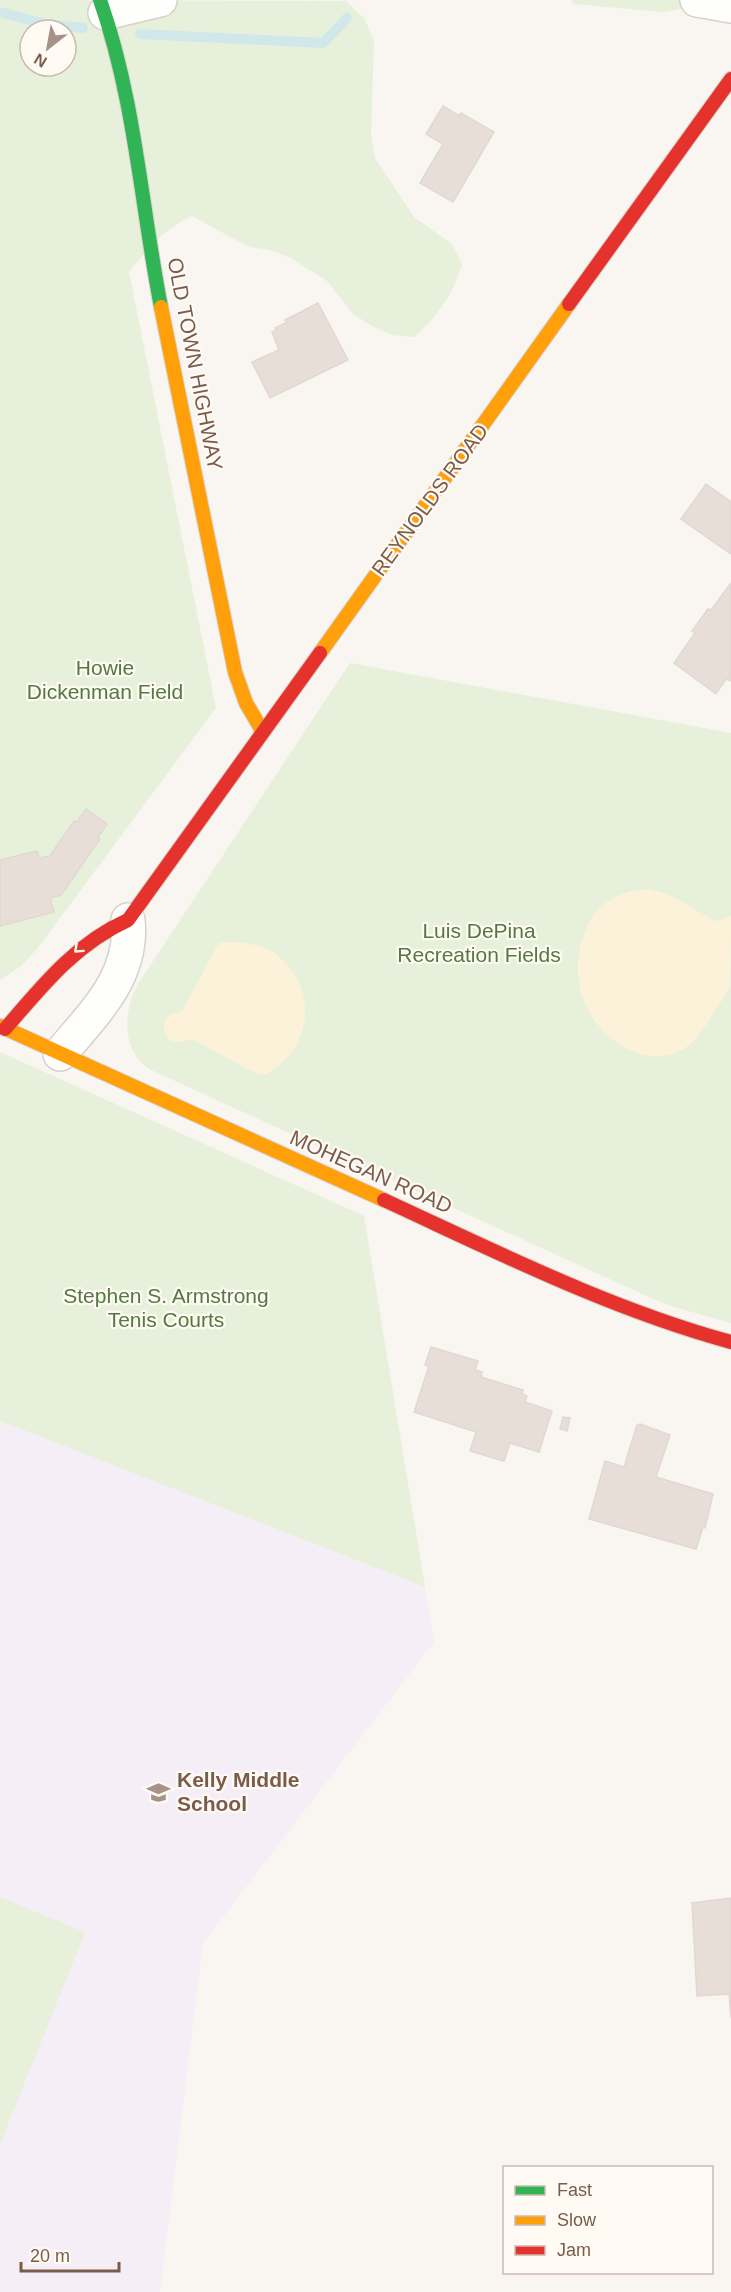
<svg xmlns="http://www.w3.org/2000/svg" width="731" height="2292" font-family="Arial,sans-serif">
<rect width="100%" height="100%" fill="#f9f5f0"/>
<polygon fill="#f6eef6" points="0,1421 425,1587 434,1642 203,1943 160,2292 0,2292"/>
<g fill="#e7f0db" fill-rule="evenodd">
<path d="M0,0L346,1L364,18L374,40L371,135L375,158L414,217L452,244L462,265C453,294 437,317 414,337L392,335L372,326L353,314L327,281L291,258L270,250L249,247L192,216C162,230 149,248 129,272L216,708L37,949L21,966L0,980ZM30,30H66V66H30Z"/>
<polygon points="571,0 711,0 709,4 663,12 573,4"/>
<path d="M350,663L731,733V1323L674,1307L651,1298L151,1070C122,1052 123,1016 136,987Z"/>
<polygon points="0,1052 364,1216 425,1587 0,1421"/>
<polygon points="0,1897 85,1932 0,2144"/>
</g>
<g fill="#fbf2d9">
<path d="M649,889L670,895L713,920L717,921L731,916C731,931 731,972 730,984C727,994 720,1003 714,1012C705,1026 695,1045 678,1052C663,1059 645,1057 630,1050C585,1028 566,978 585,931C597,902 619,891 649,889Z"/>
<path d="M237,942C249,944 262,945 273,952C319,984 315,1050 264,1075L255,1073L192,1039L182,1042L171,1041C162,1033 160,1017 174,1013C177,1012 180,1012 183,1010L217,946L219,943Z"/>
</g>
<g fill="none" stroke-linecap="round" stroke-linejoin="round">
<g stroke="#d0e8ea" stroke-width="10">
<polyline points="0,12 44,24 83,28"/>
<polyline points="140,34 323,43 347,18"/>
</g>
</g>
<g fill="#e6ded7" stroke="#e2d8d2" stroke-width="1.5">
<polygon points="443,106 459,116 461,113 494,132 453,202 420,183 443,144 426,134"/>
<polygon points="318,303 348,360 270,398 252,362 279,350 272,332 276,330 275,328 287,322 285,320"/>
<polygon points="706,484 731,502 731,554 681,519"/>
<polygon points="731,583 731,681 726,679 716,694 674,663 695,633 692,631 708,609 711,610"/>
<polygon points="86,809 107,824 98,837 100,839 61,895 50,898 54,912 0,926 0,860 37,851 39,858 50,856 74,821 77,822"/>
<polygon points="431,1347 478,1361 475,1370 482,1372 481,1377 523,1390 522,1394 527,1396 525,1402 552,1411 539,1452 510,1443 504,1461 470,1451 476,1432 414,1412 429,1366 425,1365"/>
<polygon points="563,1417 570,1418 567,1431 560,1429"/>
<polygon points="640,1424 670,1435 656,1477 713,1494 705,1528 703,1527 696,1549 589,1519 605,1461 624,1467 637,1425"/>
<polygon points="731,1898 731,2018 729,1994 697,1996 692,1903"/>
</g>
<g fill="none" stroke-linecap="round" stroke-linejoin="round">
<defs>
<g id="street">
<polyline points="697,0 731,6"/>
<polyline points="105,13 160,0"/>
<path d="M60,1054C93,1014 134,977 128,920"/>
</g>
<path id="fast" d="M100,0C135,99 141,205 161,307"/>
<g id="slow">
<polyline points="161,307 235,672 246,703 263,732"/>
<polyline points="320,653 569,304"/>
<polyline points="0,1026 384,1200"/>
</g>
<g id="jam">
<polyline points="569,304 731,79"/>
<path d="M5,1029C42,986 75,944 128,920L320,653"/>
<path d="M384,1200C497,1252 610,1309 731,1342"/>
</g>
</defs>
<use href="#street" stroke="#d7d1cb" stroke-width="36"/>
<use href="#fast" stroke="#d9d2cb" stroke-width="16"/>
<use href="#slow" stroke="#d9d2cb" stroke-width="16"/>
<use href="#jam" stroke="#d9d2cb" stroke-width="16"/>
<use href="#street" stroke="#fefefd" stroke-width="33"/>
<use href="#fast" stroke="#30b455" stroke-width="14"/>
<use href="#slow" stroke="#ff9f0a" stroke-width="14"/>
<use href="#jam" stroke="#e5322d" stroke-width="14"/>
</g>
<defs><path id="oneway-chevron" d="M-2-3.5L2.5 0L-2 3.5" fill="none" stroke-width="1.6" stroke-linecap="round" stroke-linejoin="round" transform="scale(1.5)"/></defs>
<use stroke="#fffaf3" href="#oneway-chevron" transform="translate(78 949) rotate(138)"/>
<defs>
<symbol id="school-bare" viewBox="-9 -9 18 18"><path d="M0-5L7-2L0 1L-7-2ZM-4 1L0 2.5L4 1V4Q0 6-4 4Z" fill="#a69286" stroke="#fffaf3" stroke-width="2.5" paint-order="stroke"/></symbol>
</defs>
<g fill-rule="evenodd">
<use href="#school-bare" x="142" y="1776" width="33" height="33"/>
</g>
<g text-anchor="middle" stroke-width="4.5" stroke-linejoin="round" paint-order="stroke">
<g font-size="21" fill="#7a5c4d" stroke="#fffaf3">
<text transform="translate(195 364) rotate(79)" y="7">OLD TOWN HIGHWAY</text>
<text transform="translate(430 500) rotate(-54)" y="7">REYNOLDS ROAD</text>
<text transform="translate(371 1172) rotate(24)" y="7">MOHEGAN ROAD</text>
</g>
<g font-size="21" fill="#537a41" stroke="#fffaf3">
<text x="105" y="675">Howie<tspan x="105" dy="24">Dickenman Field</tspan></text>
<text x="479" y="938">Luis DePina<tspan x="479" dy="24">Recreation Fields</tspan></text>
<text x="166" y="1303">Stephen S. Armstrong<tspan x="166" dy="24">Tenis Courts</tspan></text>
</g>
<g font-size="21" font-weight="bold" fill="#7a5c4d" stroke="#fffaf3" text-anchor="start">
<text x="177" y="1787">Kelly Middle<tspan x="177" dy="24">School</tspan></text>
</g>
</g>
<rect x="503" y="2166" width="210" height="108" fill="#fffaf3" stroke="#cabbb1" stroke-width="1.5"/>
<rect x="515" y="2186" width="30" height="9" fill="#30b455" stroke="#cabbb1" stroke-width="1.5"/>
<text x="557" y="2196" font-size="18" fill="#7a5c4d">Fast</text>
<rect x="515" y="2216" width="30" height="9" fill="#ff9f0a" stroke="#cabbb1" stroke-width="1.5"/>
<text x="557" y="2226" font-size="18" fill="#7a5c4d">Slow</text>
<rect x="515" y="2246" width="30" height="9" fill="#e5322d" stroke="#cabbb1" stroke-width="1.5"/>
<text x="557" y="2256" font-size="18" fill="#7a5c4d">Jam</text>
<g transform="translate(48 48) rotate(211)"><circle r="28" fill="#fffaf3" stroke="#cabbb1" stroke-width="1.5"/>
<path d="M0-4.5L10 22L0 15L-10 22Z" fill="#a69286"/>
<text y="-9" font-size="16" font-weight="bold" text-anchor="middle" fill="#7a5c4d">N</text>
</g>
<path d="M21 2262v9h98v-9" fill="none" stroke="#7a5c4d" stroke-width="3"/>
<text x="30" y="2262" font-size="18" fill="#7a5c4d" stroke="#fffaf3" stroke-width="4.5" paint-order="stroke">20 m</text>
</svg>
